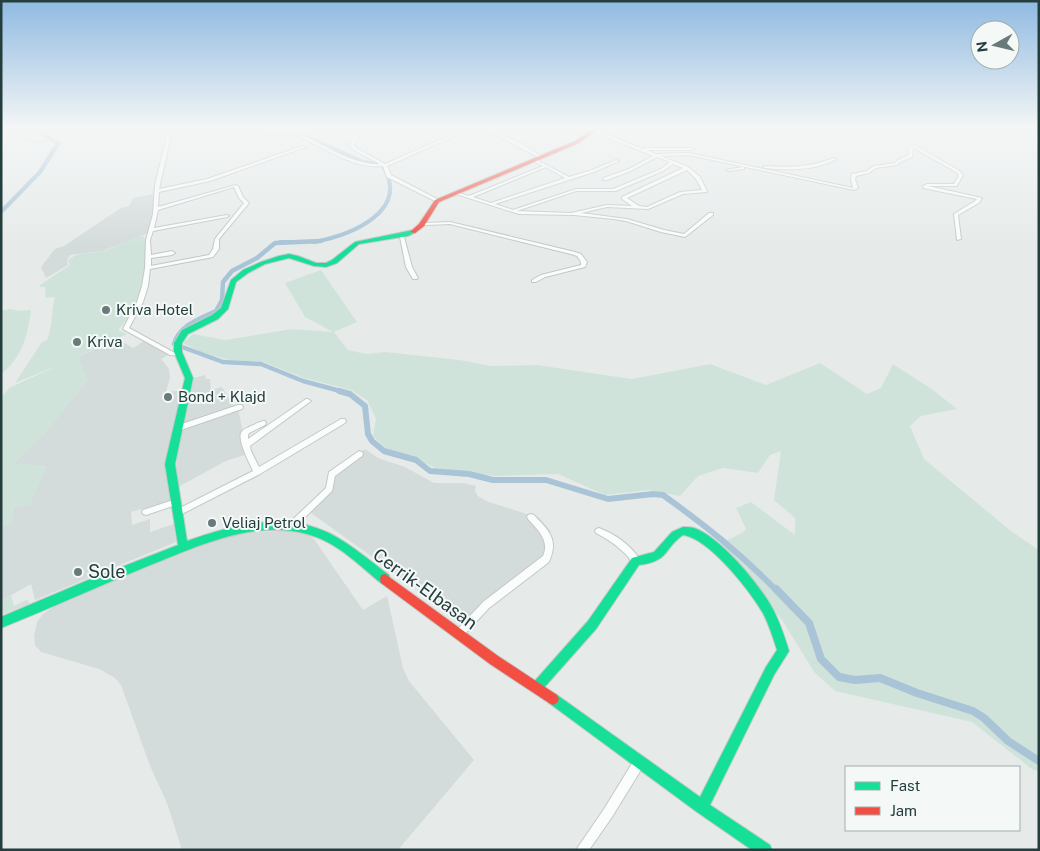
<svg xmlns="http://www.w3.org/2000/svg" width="1040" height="851" font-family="'Public Sans',sans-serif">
<rect width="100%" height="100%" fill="#e6ebea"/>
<g fill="#d4dcdb">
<polygon points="153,194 153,213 148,233 102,251 70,255 67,261 68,265 46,278 41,267 55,249 64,246 121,208 129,206 133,198"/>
<polygon points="118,339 133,348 144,341 163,352 166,351 170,354 161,359 169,369 170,378 166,392 184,390 172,438 172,501 131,512 132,525 150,519 150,532 174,524 176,542 35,600 31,584 1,601 1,527 12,522 13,508 46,467 13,464 45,433 70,401 89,379 87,379 78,357"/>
<polygon points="205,375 206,379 210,379 211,390 222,387 233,405 238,408 247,454 226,461 178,487 176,476 177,455 194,378"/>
<polygon points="365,449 378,458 405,467 434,483 463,483 476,486 475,491 478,496 486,501 539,518 550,530 552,541 547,556 467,625 304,508 323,492 328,485 330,475"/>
<polygon points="286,531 308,535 314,539 363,610 387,596 403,668 409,681 474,760 398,850 182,850 167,803 150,766 121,685 115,678 99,669 41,652 35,645 34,636 37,622 43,614 68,597 221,537 250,532"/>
</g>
<g fill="#d0e3db">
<path d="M144,236C151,265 139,309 118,330L127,334L78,357L87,378H90L70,401L45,433L14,463L46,467L30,505L13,508L12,522L1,527V398L9,388L59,365L15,383L42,342L47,340C53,326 51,311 55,297L46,298L45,287H39L40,285L70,265L68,261C75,251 91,254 102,251C116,248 129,237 144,236Z"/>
<polygon points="321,270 357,322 334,332 348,350 366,354 385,352 460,360 491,366 537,365 632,379 710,364 766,385 820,363 867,394 881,388 893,364 933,390 957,409 921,416 910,426 924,459 1011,531 1039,550 1039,771 1033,770 972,722 835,691 814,672 784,623 721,543 742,533 746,529 736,508 751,502 795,535 795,518 774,500 781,451 770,455 758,473 723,468 698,476 680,496 648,490 605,495 558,474 495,476 435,468 411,456 385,448 373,436 376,419 367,400 351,390 304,378 264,362 229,360 201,352 183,343 193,334 225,340 292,329 333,332 305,317 285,283"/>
<path d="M10,309L20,311L31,310C28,335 22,358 1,374V311Z"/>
<polygon points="11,595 14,606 28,599 29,604 1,615 1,601"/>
</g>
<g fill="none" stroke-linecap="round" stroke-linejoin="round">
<path stroke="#a9c4d6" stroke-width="1" d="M14,127L22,129L18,136C28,143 39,142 51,140"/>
<g stroke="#a9c4d6" stroke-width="4">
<path d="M268,133L303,135L363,162L382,165C412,211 351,235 314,242"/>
<polyline points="280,242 300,242"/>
</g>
<path stroke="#a9c4d6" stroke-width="4.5" d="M321,241L275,243L257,258L232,271L223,282L222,300L216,311C200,319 179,325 174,344L223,362L261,364L303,381L344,392"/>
<path stroke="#a9c4d6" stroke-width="6" d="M339,391L350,394L365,406L368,434L372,441L384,451L416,460L430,471L469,474L493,480H546L608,499L653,494L663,495C706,526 740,553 777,591"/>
<polyline stroke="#a9c4d6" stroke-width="8" points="776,589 809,623 821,659 839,677 855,680 880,678 917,693 973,711 984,718 1008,741 1039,761"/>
<polygon fill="#a9c4d6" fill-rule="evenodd" points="44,127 50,127 47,134 61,143 42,173 1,215 1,209 38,171 55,144 41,135"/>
<defs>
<g id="street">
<path d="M169,127H173L159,189L207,179L303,146L306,147L210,181L159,192L158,207L236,185L238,186L243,197L249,203L219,239V249L213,257L150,269L148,286L143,302L129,328L173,352L181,354L182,355L181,356L170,355L123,329L137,302L142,286L145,268L146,240L153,214L155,185ZM234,187L239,198L244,203L215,239L213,249L209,255L151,266V258L172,255L175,253L172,251L151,255L150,240L153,231L227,217L229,216L227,215L154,228L158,210Z"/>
<path d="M245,127C252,127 258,131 264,132C278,134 291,132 304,136C326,146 355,166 380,164L352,149L350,145L357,131L369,127H374L360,133L354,145L356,148L385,164L470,127H475L387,166L391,175L439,200V202H437L387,177L383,166C360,169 338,156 318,146C312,143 305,138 297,136C280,132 261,137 245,127Z"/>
<polygon points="481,127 486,127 519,143 543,157 540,158"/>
<polygon points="768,127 768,129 767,129 598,130 596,129 598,128"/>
<path d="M594,130H596L643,149L645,148H692L694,149L692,150H646L656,154L689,153L853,188L851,179L852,174L867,171L874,166L895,163L898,160L909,155V148L914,145L958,170L963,175L957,186H928L982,198L979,203L958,215L961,239L957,240L954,214L975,201L977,199L923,188V186L927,184H954L959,175L956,172L914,148H913L912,157L900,162L897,165L876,168L869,173L856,176L855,179L858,188L854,190L689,155L661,156L688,167L700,177L707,191V192L683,194L648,209L607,207L581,213L627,219L664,230L684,234L709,213H713V215L685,237L661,232L626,221L614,219L574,215L519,214L453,193L455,192L469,196L543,166L534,161L533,160L535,159L569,177L592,170L616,160L619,161L594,172L495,204L513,210L576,189H613L661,169L670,162L657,157L631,171L607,180H603V178L629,169L653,156L594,132ZM673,164L683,168L622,197V199L632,206L607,205L571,213L517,211L576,191H616L663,171ZM546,167L565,178L491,203L473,197ZM687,170L696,179L702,190L680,192L647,207L639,206L627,198Z"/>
<path d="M834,158L836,159L835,160C813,171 789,170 765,168L763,167L765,166C791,168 809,167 834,158Z"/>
<polygon points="743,167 744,167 744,169 728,171 726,170"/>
<polygon points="450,222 575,252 581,254 587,262 585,267 545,277 536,282 532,282 532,280 541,275 581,265 581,262 577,256 571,254 450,224 426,225 424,224 426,223"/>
<polygon points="400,236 404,237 412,267 418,278 417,279 413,279 406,267 400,237"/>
<path d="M306,399H308L311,401L250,446L251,451L259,467L341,419H345L346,421L345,423L260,474L180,515L177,516L174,515L173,513L174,511L253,471C249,462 238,442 241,433C243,429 247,428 251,426C256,424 260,421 265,421L266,423L265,425L249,433L248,435V439Z"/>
<polygon points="238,405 242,405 243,407 242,409 178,431 176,430 175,428 176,426"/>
<polygon points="359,451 362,452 363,454 362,456 335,476 332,491 294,528 291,529 288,528 287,526 288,524 326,488 329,472"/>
<polygon points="176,499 179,500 180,502 179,504 146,515 143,514 142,512 143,510"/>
<path d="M531,514L534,515C549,531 559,539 549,562L489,608L462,637L459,638L456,637L454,634L456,631L483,602L543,556C550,541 538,530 528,519L527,517L528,515Z"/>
<path d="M599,528C615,534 629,544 639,558L640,561L639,564L636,565C630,561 627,554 621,550C614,543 605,538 596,533L595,531L596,529Z"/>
<polygon points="640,756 644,757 645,761 644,765 612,817 589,850 576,850 604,809 636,757"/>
</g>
<g id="fast">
<path d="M413,230L416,232L408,236L359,244L337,263L326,267L314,266L289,258L265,264L248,273L236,282L228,309L218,319L188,334L182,343V352L193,378L175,464L187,541C232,525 284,511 329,533C351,544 370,561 389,575L390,579L389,583L385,584L381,583C361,567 341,546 316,537C260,516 199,546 148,566C99,586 51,608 1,628V617L86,581L178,545L165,464L185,378L174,352V343L182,330L212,315L221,308L231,280L243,270L261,262L279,256L289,254L298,256L316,263H326L332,260L355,242Z"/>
<path d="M683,527C687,527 691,527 694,528C720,537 756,581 770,604C779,619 784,635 789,651L774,675L710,805L770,845L772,850H752L697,812L549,703L547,699L549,695L553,693L557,695L700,797L766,667L777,650C773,637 769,625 763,613C750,591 710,539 683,535C663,549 670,561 639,565L596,629L541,691L537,693L533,691L531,687L533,683L588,621L632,558L654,552L672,532Z"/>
</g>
<g id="jam">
<polygon points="596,127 601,127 579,143 439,202 424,226 415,233 410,232 419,224 435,200 575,141"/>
<polygon points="385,574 498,656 557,695 559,699 557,703 553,705 549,703 490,664 381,583 380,579 381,575"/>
</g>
</defs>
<use href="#street" stroke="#c3c8c7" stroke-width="2"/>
<use href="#fast" stroke="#c3c9c8" stroke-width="2"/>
<use href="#jam" stroke="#c3c9c8" stroke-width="2"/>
<use href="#street" fill="#fbfcfc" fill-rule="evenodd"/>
<use href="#fast" fill="#16e098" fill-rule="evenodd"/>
<use href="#jam" fill="#f24e42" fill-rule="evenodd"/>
</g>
<linearGradient id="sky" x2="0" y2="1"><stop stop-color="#8fbae1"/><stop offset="0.52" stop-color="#f4f6f6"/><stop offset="1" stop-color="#f4f6f6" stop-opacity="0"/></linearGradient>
<rect width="1040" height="246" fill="url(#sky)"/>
<g fill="#687a7a" stroke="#f4f9f8" stroke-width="2">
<circle cx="106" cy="310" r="5"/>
<circle cx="77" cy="342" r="5"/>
<circle cx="168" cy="397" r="5"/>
<circle cx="212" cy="523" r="5"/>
<circle cx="78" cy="572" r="5"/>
</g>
<g text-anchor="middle" stroke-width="4" stroke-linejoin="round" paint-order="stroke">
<g font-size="15" fill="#243d3d" stroke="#f4f9f8" text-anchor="start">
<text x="116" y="315">Kriva Hotel</text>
<text x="87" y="347">Kriva</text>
<text x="178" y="402">Bond + Klajd</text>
<text x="222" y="528">Veliaj Petrol</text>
</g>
<g font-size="18" fill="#243d3d" stroke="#f4f9f8" text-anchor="start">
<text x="88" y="578">Sole</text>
</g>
<g font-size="18" fill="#243d3d" stroke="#f4f9f8">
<text transform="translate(425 589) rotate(36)" y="6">Cerrik-Elbasan</text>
</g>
</g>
<rect width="1040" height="851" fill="none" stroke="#243d3d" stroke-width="5"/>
<rect x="845" y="766" width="175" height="65" fill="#f4f9f8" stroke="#a1aead"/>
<rect x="855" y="782" width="25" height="8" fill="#16e098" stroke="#a1aead"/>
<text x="890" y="791" font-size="15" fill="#243d3d">Fast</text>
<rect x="855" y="807" width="25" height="8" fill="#f24e42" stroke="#a1aead"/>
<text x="890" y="816" font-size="15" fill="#243d3d">Jam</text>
<g transform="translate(995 45) rotate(262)"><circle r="24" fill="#f4f9f8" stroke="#a1aead"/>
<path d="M0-4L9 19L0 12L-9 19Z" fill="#687a7a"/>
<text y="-8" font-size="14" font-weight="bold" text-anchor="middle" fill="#243d3d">N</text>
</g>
</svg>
